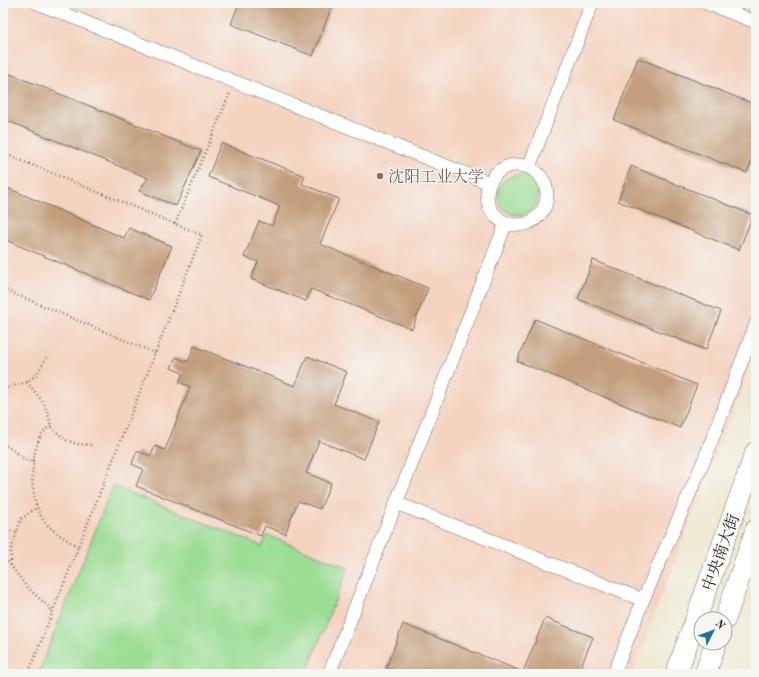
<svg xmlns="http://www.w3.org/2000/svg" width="759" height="677" font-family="'Old Standard TT','Noto Serif SC',serif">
<rect width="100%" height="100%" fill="#f6f6f2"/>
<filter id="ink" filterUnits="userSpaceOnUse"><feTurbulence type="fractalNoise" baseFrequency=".025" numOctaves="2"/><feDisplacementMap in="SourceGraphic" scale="8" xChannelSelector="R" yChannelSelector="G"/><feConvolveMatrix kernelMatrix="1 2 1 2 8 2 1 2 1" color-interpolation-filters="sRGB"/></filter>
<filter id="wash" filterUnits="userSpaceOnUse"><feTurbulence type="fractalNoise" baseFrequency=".012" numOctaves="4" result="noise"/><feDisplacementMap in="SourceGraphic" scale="16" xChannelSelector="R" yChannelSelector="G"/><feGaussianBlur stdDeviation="0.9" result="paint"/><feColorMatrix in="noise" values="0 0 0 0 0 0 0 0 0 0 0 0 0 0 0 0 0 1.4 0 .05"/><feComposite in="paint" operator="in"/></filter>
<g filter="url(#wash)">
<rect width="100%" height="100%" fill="#f0e8d2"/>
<polygon fill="#f4d3c0" points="3,3 756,3 756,350 632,674 3,674"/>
<g fill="#9bdd94" stroke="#638460">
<circle cx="518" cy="195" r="20"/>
<polygon points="113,486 262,546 267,535 348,568 306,674 38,674"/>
</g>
<g id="blocks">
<g fill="#c39d7b">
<polygon points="239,3 333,3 313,56 231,24"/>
<polygon points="638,58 756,105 756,150 747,173 614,120"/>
<polygon points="3,71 201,151 176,206 139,191 148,178 3,119"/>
<polygon points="221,143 305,176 302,184 339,199 320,244 428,288 412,329 311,289 306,301 251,279 258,262 244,257 259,221 272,226 280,206 208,177"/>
<polygon points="631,166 753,215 739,250 618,201"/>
<polygon points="3,186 124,238 129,228 172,246 149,300 3,239"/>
<polygon points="593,260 721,311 706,350 578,299"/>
<polygon points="535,319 697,385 680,428 517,361"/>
<polygon points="194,346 295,386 307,356 347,372 334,404 379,422 364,459 319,441 306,473 331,483 320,509 298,501 285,534 265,526 261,536 136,486 143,469 132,464 137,451 151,456 155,446 165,450 190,387 179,382 183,373 171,368 176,357 188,362"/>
<polygon points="545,618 593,637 578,674 402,674 386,668 403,624 523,672"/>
</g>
</g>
</g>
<g filter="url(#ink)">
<use href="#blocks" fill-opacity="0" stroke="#706d65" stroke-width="1"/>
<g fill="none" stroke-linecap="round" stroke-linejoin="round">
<defs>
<g id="street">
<polyline points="37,3 489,183"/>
<polyline points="706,3 756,22"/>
<circle cx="517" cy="195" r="30"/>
<polyline points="529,167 592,3"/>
<polyline points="396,503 643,600"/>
<polyline points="329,674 506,223"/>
<polyline points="614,674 643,600 705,458 756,324"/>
</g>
<g id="primary">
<polyline points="725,619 756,530"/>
<polyline points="676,674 756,452"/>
<polyline points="705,674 716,643"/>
</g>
</defs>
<use href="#street" stroke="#706d65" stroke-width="14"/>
<use href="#primary" stroke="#706d65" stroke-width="22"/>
<g stroke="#706d65" stroke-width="2.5" stroke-dasharray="1 3" stroke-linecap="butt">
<polyline points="3,153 202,235 28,674"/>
<polyline points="175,224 230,93"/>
<polyline points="3,289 155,353"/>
<polyline points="27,382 43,402 48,414 51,426 54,430 66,440 77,444 91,445"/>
<polyline points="3,383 5,388"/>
<polyline points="3,389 27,382 36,375 48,355"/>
<path d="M51,426C48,428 44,431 42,434C29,455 29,501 44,521C53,532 66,539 78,547"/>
<polyline points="3,443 27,461 34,460"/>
<polyline points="3,529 16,532"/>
<polyline points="3,555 26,586 53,611"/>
<polyline points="11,565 11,550 21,519 36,508"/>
</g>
<use href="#street" stroke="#fff" stroke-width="13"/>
<use href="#primary" stroke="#fff" stroke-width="21"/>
</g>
</g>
<circle fill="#8d6e63" stroke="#f6f6f2" stroke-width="1.5" cx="380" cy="176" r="4"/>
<g text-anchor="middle" stroke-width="3" stroke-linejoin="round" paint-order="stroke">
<g font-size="16" fill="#785e54" stroke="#f6f6f2" text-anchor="start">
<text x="388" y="182">沈阳工业大学</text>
</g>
<g font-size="16" fill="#2b2b2b" stroke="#f6f6f2">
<text transform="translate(720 552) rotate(-70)" y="6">中央南大街</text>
</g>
</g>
<rect width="759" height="677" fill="none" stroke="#f6f6f2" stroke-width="16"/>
<g transform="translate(713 631) rotate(48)"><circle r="19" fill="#f6f6f2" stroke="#a5a5a2"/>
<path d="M0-3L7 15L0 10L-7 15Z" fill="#1f6fb2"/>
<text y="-6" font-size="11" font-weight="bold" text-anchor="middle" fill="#2b2b2b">N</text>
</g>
</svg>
